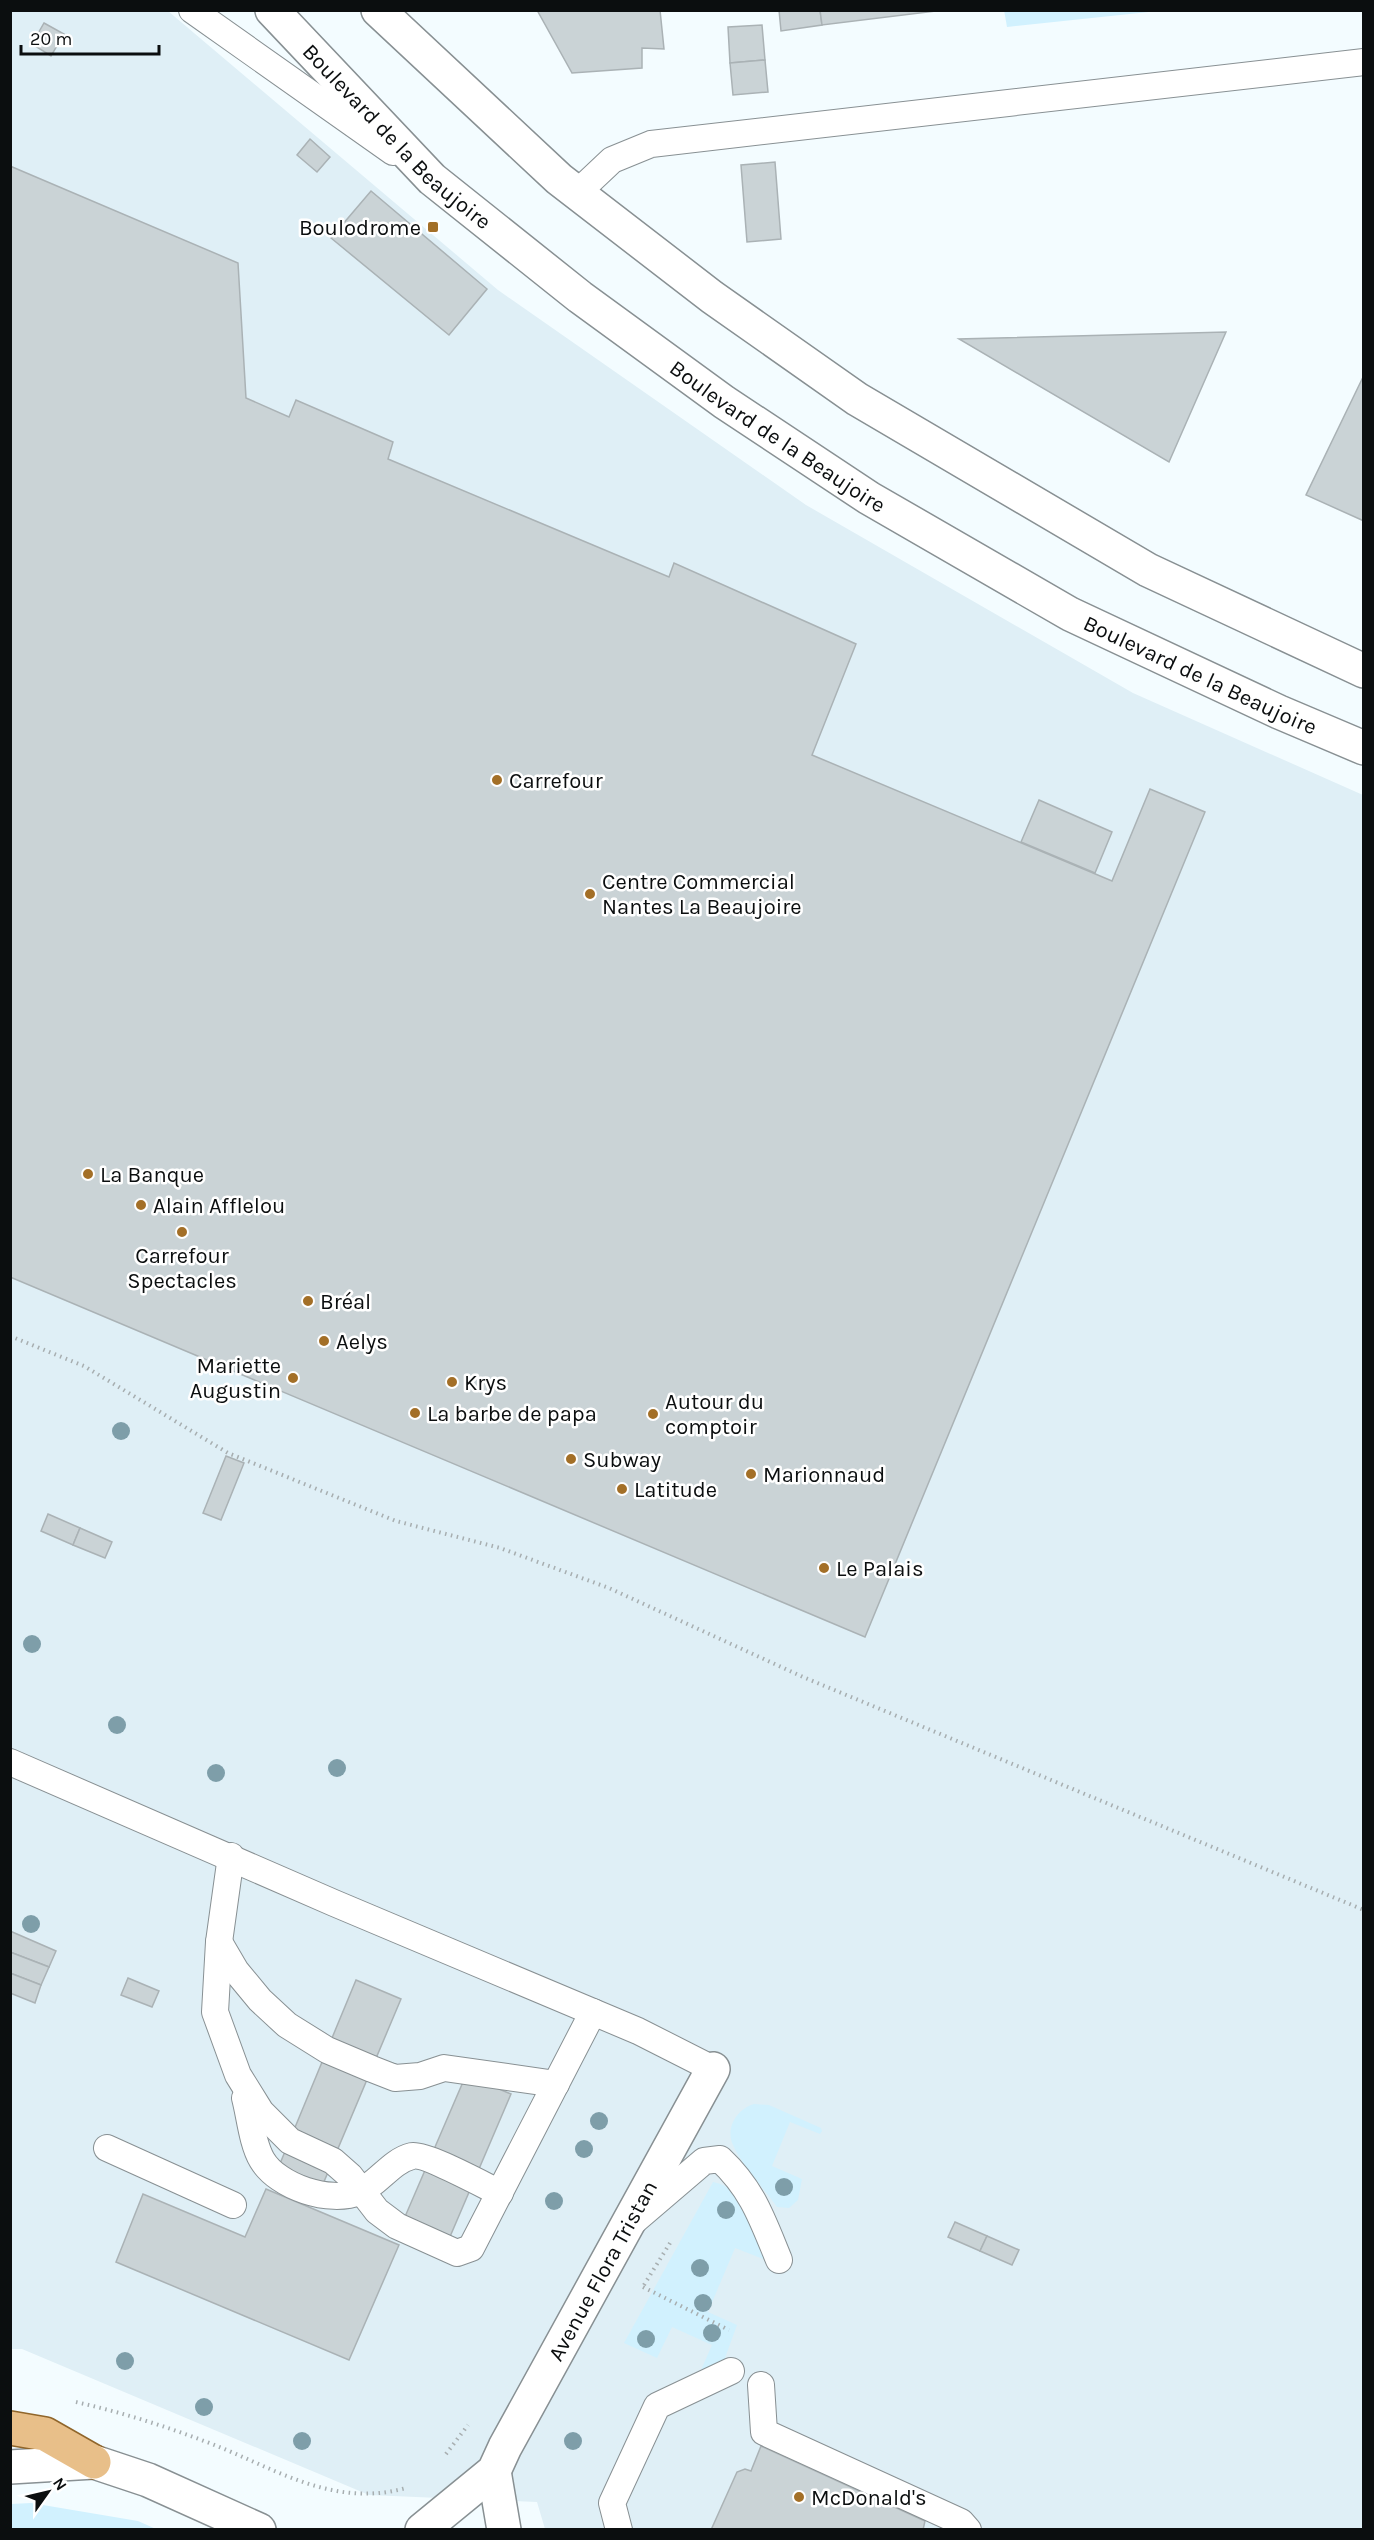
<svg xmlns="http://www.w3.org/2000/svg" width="1374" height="2540" font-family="Karla,sans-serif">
<rect width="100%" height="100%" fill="#f3fcff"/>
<polygon fill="#dfeff6" points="11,11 168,11 498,290 806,505 1133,693 1363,795 1363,2529 545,2529 537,2502 369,2495 22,2349 11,2349"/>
<g fill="#d1f1fe">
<polygon points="1004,10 1158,10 1158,11 1007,27"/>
<path d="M754,2104L769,2105L821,2128L822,2131L820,2134L790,2122L772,2166L802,2179L798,2200L789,2208L777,2207C765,2190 741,2164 733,2145C725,2128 737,2109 754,2104Z"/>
<path d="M713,2182C748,2189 754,2231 766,2260L735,2248L708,2312L737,2325L721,2369L698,2377L712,2345L672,2327L657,2358L624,2343Z"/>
<polygon points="31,2503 138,2521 156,2529 11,2529 11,2504"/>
</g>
<g fill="#cad3d6" stroke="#aab2b5" stroke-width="1.5">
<polygon points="537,10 660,10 664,49 642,48 642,68 572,73"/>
<polygon points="779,10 820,10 822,25 781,31"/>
<polygon points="820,10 944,10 822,25"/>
<polygon points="44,23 64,34 51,56 32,44"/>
<polygon points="762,25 765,60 730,63 728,27"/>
<polygon points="765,60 768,92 733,95 730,63"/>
<polygon points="310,139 330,157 317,172 297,155"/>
<polygon points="775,162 781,239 747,242 741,165"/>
<polygon points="10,166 238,263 246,398 289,417 296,400 393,442 388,459 669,577 674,563 856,644 812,755 1112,881 1150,789 1205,812 865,1637 10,1277"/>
<polygon points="371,191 487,289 449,335 331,238"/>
<polygon points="1226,332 1169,462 959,339"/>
<polygon points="1364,375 1364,521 1306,495"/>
<polygon points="1039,800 1112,832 1095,873 1021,842"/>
<polygon points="226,1456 244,1463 221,1520 203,1513"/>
<polygon points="48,1514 80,1528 73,1545 41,1531"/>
<polygon points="80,1528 112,1542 105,1558 73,1545"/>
<polygon points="10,1931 56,1951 49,1967 10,1952"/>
<polygon points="10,1952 49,1967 41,1985 10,1973"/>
<polygon points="10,1973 41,1985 35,2003 10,1993"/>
<polygon points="128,1978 159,1991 152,2007 121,1995"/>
<polygon points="356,1980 401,1999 323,2184 279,2166"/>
<polygon points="466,2075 511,2094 449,2239 404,2219"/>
<polygon points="266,2189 399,2245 349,2360 116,2262 143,2194 245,2237"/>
<polygon points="955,2222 987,2236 980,2251 948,2237"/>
<polygon points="987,2236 1019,2250 1012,2265 980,2251"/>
<polygon points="761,2446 925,2521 923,2530 711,2530 737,2472 745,2469 751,2471"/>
</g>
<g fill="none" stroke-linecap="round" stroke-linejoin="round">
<defs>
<g id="lane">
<polyline points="192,10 393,152"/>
<polyline points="577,193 612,160 651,144 1364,62"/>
<polyline points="10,1762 334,1903 638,2031 713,2069"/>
<polyline points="231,1856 219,1942 215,2012 238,2075 261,2112 290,2141 333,2161 350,2176 377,2211 397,2226 457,2253 471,2248 593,2012"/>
<polyline points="219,1942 236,1971 260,2000 287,2025 327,2050 372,2069 395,2078 420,2076 444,2068 556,2084"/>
<path d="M245,2098C250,2117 252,2143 262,2160C278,2187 330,2204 359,2192C378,2184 391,2161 412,2156C425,2153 485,2186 500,2193"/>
<polyline points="107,2148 233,2205"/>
<path d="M635,2220L704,2161L720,2159C753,2190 762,2219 779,2260"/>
<polyline points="761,2385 764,2432 961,2522 968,2530"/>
<polyline points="619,2530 612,2503 657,2406 731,2371"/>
</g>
<g id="street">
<polyline points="494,2471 504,2530"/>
<path id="s1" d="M422,2530L494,2471L505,2447L713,2069"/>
</g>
<g id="secondary">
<path id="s2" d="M272,10L432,179L580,297L724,402L869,498L1070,614L1279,712L1364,748"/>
<polyline points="378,10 559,179 712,297 857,399 1148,570 1364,671"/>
<polyline points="10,2467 94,2462 148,2480 259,2530"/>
</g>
<polyline id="primary" points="10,2428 45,2434 94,2462"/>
</defs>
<use href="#lane" stroke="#889093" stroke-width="28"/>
<use href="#street" stroke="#889093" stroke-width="36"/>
<use href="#secondary" stroke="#889093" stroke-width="36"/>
<use href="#primary" stroke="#90662b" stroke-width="36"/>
<g stroke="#a7aeb0" stroke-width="4" stroke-dasharray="1.5 4.5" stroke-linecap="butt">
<polyline points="10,1336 84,1366 228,1453 396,1521 500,1548 609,1588 803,1677 1364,1910"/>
<polyline points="644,2285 670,2243"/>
<polyline points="643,2287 729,2330"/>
<path d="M76,2402C120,2412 162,2425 204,2441C272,2466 331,2509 406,2488"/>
<polyline points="446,2454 468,2425"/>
</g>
<use href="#lane" stroke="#fff" stroke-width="26"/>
<use href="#street" stroke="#fff" stroke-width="33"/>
<use href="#secondary" stroke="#fff" stroke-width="33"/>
<use href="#primary" stroke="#e8bf89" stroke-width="33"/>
</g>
<g fill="#7e9ea9">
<circle cx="121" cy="1431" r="9"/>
<circle cx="32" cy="1644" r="9"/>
<circle cx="117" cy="1725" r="9"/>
<circle cx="337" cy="1768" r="9"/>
<circle cx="216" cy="1773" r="9"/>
<circle cx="31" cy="1924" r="9"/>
<circle cx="599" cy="2121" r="9"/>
<circle cx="584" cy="2149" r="9"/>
<circle cx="784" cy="2187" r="9"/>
<circle cx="554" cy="2201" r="9"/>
<circle cx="726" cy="2210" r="9"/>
<circle cx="700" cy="2268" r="9"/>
<circle cx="703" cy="2303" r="9"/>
<circle cx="712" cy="2333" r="9"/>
<circle cx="646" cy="2339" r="9"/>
<circle cx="125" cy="2361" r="9"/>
<circle cx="204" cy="2407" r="9"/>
<circle cx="302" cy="2441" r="9"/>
<circle cx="573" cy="2441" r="9"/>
</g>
<g fill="#a36f27" stroke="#fff" stroke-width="2">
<rect x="427" y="221" width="12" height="12" rx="3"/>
<circle cx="497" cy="780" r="6"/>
<circle cx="590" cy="894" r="6"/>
<circle cx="88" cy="1174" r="6"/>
<circle cx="141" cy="1205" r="6"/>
<circle cx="182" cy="1232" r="6"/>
<circle cx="308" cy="1301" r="6"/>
<circle cx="324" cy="1341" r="6"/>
<circle cx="293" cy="1378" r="6"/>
<circle cx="452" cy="1382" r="6"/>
<circle cx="415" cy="1413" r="6"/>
<circle cx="653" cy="1414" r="6"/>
<circle cx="571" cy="1459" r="6"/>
<circle cx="751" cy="1474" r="6"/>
<circle cx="622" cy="1489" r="6"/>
<circle cx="824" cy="1568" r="6"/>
<circle cx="799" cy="2497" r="6"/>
</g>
<g text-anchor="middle" stroke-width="5" stroke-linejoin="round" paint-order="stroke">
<g font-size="22" fill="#0b0e0f" stroke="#fff">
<text dy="8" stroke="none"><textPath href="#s2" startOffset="178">Boulevard de la Beaujoire</textPath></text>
<text dy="8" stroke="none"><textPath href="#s2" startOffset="664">Boulevard de la Beaujoire</textPath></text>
<text dy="8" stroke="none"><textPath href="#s2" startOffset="1150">Boulevard de la Beaujoire</textPath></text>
<text dy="8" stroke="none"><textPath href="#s1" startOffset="321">Avenue Flora Tristan</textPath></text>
</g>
<g font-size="22" fill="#0b0e0f" stroke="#fff" text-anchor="start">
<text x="421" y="235" text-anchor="end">Boulodrome</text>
<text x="509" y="788">Carrefour</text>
<text x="602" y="889">Centre Commercial<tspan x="602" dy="25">Nantes La Beaujoire</tspan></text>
<text x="100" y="1182">La Banque</text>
<text x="153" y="1213">Alain Afflelou</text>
<text x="182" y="1263" text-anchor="middle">Carrefour<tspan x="182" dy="25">Spectacles</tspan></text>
<text x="320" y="1309">Bréal</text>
<text x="336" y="1349">Aelys</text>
<text x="281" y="1373" text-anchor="end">Mariette<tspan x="281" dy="25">Augustin</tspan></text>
<text x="464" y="1390">Krys</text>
<text x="665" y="1409">Autour du<tspan x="665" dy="25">comptoir</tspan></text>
<text x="427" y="1421">La barbe de papa</text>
<text x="583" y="1467">Subway</text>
<text x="763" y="1482">Marionnaud</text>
<text x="634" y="1497">Latitude</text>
<text x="836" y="1576">Le Palais</text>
<text x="811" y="2505">McDonald's</text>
</g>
</g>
<rect width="1374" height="2540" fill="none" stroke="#0b0e0f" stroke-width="24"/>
<g transform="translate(48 2492) rotate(56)" stroke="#ffffff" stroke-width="4.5" paint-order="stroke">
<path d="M0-4.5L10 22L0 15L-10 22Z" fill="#0b0e0f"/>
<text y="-9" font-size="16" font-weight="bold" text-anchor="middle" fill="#0b0e0f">N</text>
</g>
<path d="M21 45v9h138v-9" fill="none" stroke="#0b0e0f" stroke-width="3"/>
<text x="30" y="45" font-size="18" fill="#0b0e0f" stroke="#ffffff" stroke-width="4.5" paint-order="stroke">20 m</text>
</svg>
